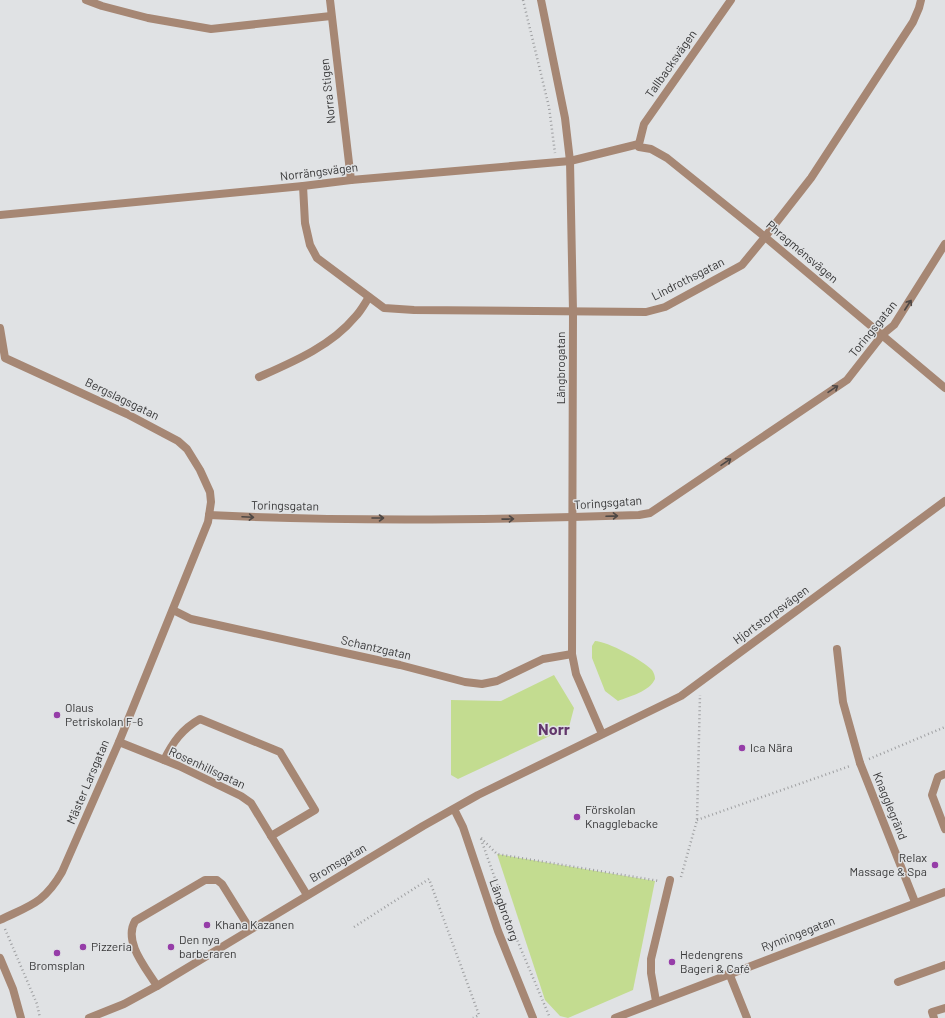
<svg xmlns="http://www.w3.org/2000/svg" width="945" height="1018" font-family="Barlow,sans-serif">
<rect width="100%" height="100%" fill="#e0e2e4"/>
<g fill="#c3dc90">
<path d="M595,641C607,641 644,661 652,670C654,673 655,676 655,679C649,692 630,696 618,701L605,691L592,658V646Z"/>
<polygon points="554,675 574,708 569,727 458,779 451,775 451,700 501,701"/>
<polygon points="497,854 655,881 633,990 568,1018 560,1016 545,1000"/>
</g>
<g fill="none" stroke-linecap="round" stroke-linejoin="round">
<g stroke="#9e9fa1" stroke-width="2.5" stroke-dasharray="1 3" stroke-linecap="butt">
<polyline points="523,0 549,107 555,153"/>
<polyline points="869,759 945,727"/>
<polyline points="697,820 850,766"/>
<polyline points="481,838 497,854 659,881"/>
<polyline points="481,839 515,935 550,1018"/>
<polyline points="681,877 697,820 700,695"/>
<polyline points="354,927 429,879 479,1015 473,1018"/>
<polyline points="5,929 37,1004 40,1018"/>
</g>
<g stroke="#a68774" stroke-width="8">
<path d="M259,377C293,362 331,346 355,317C361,311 365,303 369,297"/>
<polyline points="837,649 843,702 860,763"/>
<path d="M164,760C173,742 182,729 200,719L280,752L315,810L271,836"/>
<polyline points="945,774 938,777 932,795 945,829"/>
<polyline points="729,973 747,1018"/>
<polyline points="898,982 945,965"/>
<path d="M157,986C146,968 123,942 135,921L205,880H217L222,884L250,929"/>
<polyline points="934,1018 932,1012 945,1008"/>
</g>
<g stroke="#a68774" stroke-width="8">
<polyline points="86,0 102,6 148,18 211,29 331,16"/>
<polyline points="330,0 351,180"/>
<polyline points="639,144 639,147 651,149 667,158 765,237 945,388"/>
<polyline points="639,144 644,124 731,0"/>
<polyline points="303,186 305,223 310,245 317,258 384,308 414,310 646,312 665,307 742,265 765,237 811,178 913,22 919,8 921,0"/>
<polyline points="0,215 303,186 351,180 570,161 639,144"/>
<path d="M0,328L5,358L127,414L178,441L187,449L200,470L210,492L211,502L208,522L119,742L62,872C44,903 31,905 0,920"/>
<path d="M209,515C352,522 496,520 639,515L650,513L847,380L883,334L894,325L945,244"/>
<polyline points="173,610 191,619 400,665 465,682 482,684 497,681 543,659 572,654"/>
<polyline points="119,742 179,766 241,796 251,803 307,895"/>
<polyline points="860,763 915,902"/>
<polyline points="454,809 463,827 498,931 533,1018"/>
<polyline points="656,1001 651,973 651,959 670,880"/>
<polyline points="615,1018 945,892"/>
</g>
<g stroke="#a68774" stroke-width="8">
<polyline points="541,0 565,118 570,161 573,311 572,654 576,674 602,734"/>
<polyline points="0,958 13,989 21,1018"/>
<polyline points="89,1018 124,1004 157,986 423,826 478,795 681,696 945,501"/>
</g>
</g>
<defs><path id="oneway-shaft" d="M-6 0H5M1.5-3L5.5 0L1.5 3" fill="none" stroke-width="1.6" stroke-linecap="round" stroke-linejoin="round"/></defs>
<g stroke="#4e4845">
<use href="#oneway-shaft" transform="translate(908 305) rotate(-57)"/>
<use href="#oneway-shaft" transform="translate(833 389) rotate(-34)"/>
<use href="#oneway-shaft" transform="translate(726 462) rotate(-34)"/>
<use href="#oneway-shaft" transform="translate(612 516) rotate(-2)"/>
<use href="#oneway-shaft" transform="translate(248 517) rotate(3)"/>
<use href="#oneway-shaft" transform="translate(378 518)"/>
<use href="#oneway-shaft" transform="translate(508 519) rotate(-1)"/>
</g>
<g fill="#963da8" stroke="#e0e2e4" stroke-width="1.5">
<circle cx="57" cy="715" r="4"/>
<circle cx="742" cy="748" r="4"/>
<circle cx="577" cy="817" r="4"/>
<circle cx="935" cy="865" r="4"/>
<circle cx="207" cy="925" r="4"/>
<circle cx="83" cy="947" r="4"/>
<circle cx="171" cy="947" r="4"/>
<circle cx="57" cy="953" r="4"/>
<circle cx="672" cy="962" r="4"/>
</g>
<g text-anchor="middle" stroke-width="3" stroke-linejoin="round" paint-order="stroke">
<g font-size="12" fill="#383839" stroke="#e0e2e4">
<text transform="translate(671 64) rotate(-55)" y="4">Tallbacksvägen</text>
<text transform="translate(328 91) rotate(-96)" y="4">Norra Stigen</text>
<text transform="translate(319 172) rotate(-7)" y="4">Norrängsvägen</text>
<text transform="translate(802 252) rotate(40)" y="4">Phragménsvägen</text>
<text transform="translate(688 279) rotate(-27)" y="4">Lindrothsgatan</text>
<text transform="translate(873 329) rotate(-51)" y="4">Toringsgatan</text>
<text transform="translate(561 368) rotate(-90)" y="4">Längbrogatan</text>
<text transform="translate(122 399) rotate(26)" y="4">Bergslagsgatan</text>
<text transform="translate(608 503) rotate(-4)" y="4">Toringsgatan</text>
<text transform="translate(285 506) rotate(1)" y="4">Toringsgatan</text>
<text transform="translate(771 615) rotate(-36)" y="4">Hjortstorpsvägen</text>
<text transform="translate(376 648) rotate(13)" y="4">Schantzgatan</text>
<text transform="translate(207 768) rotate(25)" y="4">Rosenhillsgatan</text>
<text transform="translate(88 782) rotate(-67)" y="4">Mäster Larsgatan</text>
<text transform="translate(890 806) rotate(68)" y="4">Knagglegränd</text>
<text transform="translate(338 863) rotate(-31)" y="4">Bromsgatan</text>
<text transform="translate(504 910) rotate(70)" y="4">Längbrotorg</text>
<text transform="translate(798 934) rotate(-21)" y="4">Rynningegatan</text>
</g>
<g font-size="12" fill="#383839" stroke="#e0e2e4" text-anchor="start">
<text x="65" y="712">Olaus<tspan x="65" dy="14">Petriskolan F-6</tspan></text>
<text x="750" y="752">Ica Nära</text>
<text x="585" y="814">Förskolan<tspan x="585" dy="14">Knagglebacke</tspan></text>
<text x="927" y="862" text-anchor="end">Relax<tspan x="927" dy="14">Massage &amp; Spa</tspan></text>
<text x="215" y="929">Khana Kazanen</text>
<text x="179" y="944">Den nya<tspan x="179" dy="14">barberaren</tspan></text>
<text x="91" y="951">Pizzeria</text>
<text x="680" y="959">Hedengrens<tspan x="680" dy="14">Bageri &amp; Café</tspan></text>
<text x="57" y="970" text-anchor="middle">Bromsplan</text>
</g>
<g font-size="16" font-weight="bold" fill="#61366b" stroke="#e0e2e4">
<text x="554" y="735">Norr</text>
</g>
</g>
</svg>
